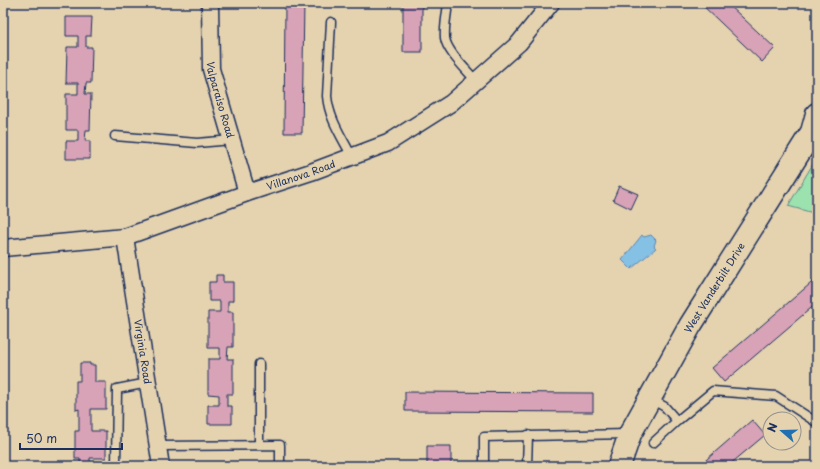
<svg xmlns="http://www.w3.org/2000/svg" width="820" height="469" font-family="'Playpen Sans',sans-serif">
<rect width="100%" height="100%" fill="#e5d3b0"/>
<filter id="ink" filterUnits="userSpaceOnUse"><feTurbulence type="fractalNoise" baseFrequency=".025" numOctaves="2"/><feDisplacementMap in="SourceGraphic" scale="8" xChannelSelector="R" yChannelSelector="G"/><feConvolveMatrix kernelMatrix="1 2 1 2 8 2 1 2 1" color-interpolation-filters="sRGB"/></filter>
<g filter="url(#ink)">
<polygon fill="#9ce2ae" stroke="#5c8886" points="817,157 817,214 788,206"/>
<polygon fill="#85c0e5" stroke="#5b86af" points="642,235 644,237 651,235 656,240 654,246 656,248 631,269 622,260"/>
<g fill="#d8a2b7" stroke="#1b2f5e">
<polygon points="285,3 304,3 302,133 284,133"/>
<rect x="403" y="3" width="19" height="49"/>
<polygon points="700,3 727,3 775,48 762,62"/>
<polygon points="66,17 92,17 91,36 86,36 86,47 92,47 91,83 86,83 85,94 91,94 90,130 86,130 85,141 90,141 90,159 66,159 66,141 78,141 78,130 66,130 66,94 78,94 78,83 66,83 67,47 78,47 78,36 66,36"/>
<polygon points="619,186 638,194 631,209 613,200"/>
<polygon points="216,275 223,275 223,282 233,282 233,301 228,301 228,312 233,312 233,347 228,347 227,359 233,359 233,394 227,394 227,406 232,406 232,424 208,424 208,405 219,405 219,395 208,394 208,359 220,359 220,348 208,348 208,312 220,312 220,301 209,301 209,282 216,282"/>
<polygon points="817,278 817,303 724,382 712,368"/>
<polygon points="80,363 90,363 90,365 95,365 95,382 106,382 106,409 91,409 91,431 106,431 106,458 90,458 90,466 80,466 80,459 75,459 75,431 79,431 79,409 76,410 76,381 80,381"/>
<polygon points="405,392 593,393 593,412 405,411"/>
<polygon points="752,420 765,435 728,466 699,466"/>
<polygon points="427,446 451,446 451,465 446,465 446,466 427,465"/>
</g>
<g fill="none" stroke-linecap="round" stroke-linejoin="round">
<defs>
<g id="lane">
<path d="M448,3C447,14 444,26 445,38C447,52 467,70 476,81"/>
<path d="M331,22L327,96C329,119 342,137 352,157"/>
<polyline points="115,136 197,143 232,140"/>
<polyline points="259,364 259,445"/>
<polyline points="651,399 665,407 677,421 713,391 776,396 816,422"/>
<polyline points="653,443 677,421"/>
<polyline points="158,446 280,445 280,466"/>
<polyline points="116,466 117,389 148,383"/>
<polyline points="484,466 484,437 629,434"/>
<polyline points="527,466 528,435"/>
</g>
<g id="street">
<path id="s1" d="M210,3L211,69L247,193"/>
<path id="s2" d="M125,237L161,466"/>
<path id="s3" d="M3,248L125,237L247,193L311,172L388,143L451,103L519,43L551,3"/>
</g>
<g id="secondary">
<path id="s4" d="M619,466L630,434L690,326L812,132L817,114"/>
</g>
</defs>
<use href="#lane" stroke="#1b2f5e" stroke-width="11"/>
<use href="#street" stroke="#1b2f5e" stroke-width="19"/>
<use href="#secondary" stroke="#1b2f5e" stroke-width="25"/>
<use href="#lane" stroke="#e5d3b0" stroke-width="8"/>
<use href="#street" stroke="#e5d3b0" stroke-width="16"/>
<use href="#secondary" stroke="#e5d3b0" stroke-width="22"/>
</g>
</g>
<g text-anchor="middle" stroke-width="3" stroke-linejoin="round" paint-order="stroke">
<g font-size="10" fill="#1b2f5e" stroke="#e5d3b0">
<text dy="4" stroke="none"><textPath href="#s1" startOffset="98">Valparaiso Road</textPath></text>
<text dy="4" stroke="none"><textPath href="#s3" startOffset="309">Villanova Road</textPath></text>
<text dy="4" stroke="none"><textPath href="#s4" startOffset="203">West Vanderbilt Drive</textPath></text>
<text dy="4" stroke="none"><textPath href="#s2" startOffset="116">Virginia Road</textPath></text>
</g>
</g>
<rect width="820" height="469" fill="none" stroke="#e5d3b0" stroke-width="16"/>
<rect x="8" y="8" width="804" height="453" fill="none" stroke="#1b2f5e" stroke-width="1.5" filter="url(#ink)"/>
<g transform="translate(782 431) rotate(290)"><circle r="19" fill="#e5d3b0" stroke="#94918f"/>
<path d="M0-3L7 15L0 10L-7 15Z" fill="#1f6fb2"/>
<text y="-6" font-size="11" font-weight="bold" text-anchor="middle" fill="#1b2f5e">N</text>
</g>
<path d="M20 443v6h102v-6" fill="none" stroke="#1b2f5e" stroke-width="2"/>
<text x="26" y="443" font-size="12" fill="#1b2f5e" stroke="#e5d3b0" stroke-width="3" paint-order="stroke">50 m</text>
</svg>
